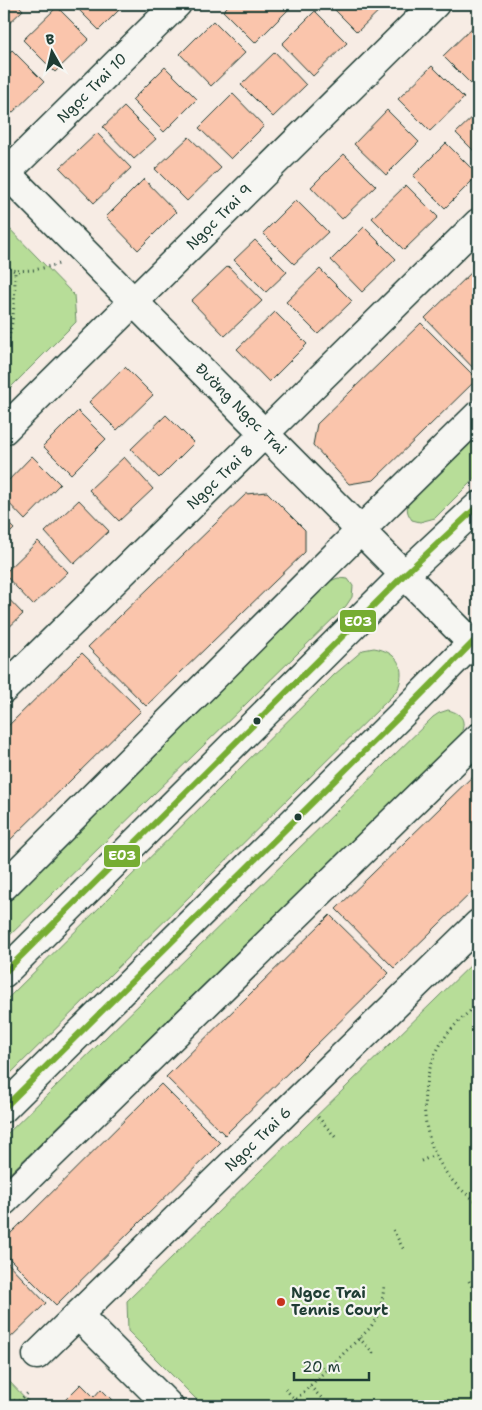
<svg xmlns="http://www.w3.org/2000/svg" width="482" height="1410" font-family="'Shantell Sans',sans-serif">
<rect width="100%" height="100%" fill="#f7ece4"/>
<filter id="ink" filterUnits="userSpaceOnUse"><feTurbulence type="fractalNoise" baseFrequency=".02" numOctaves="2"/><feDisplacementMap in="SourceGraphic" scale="10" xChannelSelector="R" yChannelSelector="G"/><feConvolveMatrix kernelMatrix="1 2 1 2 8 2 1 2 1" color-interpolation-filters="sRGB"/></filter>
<g filter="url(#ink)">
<g fill="#b7dd98" stroke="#6b8d66">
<polygon points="4,223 74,295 76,322 4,394"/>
<path d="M478,433V475L435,518L420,522L412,520C407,513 406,509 409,502Z"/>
<polygon points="338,578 348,579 353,586 352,597 346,606 4,941 4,902 161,748 319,591 330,581"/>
<path d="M374,648C398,652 407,668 397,691L4,1080V1002L334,675L363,650Z"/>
<path d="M448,710C464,714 466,722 460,736L4,1179V1137L433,717L439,713Z"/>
<polygon points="478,958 478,1400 472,1406 203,1406 128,1331 127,1301"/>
<polygon points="4,1376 33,1406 4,1406"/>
</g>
<g fill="#fac5ac" stroke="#1f3d34">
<polygon points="4,4 17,4 23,10 4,28"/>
<polygon points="73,4 125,4 99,30"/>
<polygon points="230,4 282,4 288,10 255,43 223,11"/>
<polygon points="329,4 386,4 357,32"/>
<polygon points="57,7 89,39 55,72 23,40"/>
<polygon points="315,11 347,43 313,76 282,44"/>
<polygon points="213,21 245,53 211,86 180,54"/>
<polygon points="477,23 478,25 478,85 475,88 443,56"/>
<polygon points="12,50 44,82 10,115 4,109 4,58"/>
<polygon points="275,52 306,85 273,117 241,85"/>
<polygon points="432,66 464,98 430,131 398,99"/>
<polygon points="165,67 197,99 164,132 132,100"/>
<polygon points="233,94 264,126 231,159 199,128"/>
<polygon points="124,107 156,139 134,159 103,127"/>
<polygon points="387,110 419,142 386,175 354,144"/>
<polygon points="478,112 478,155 456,133"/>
<polygon points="97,133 131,168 94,203 60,168"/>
<polygon points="189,137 221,168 187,201 155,169"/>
<polygon points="446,143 478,175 445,208 413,176"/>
<polygon points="344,154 376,186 342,219 311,187"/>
<polygon points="144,179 176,212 138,250 106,217"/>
<polygon points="406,185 438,217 404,250 372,218"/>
<polygon points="296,200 328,232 294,264 263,233"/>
<polygon points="364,227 396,259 362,292 331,260"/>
<polygon points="255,240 287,272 266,292 234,260"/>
<polygon points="228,266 262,301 225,336 191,301"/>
<polygon points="478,266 478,373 425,318"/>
<polygon points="320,269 352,301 318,334 286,302"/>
<polygon points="275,312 307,344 269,382 237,349"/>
<polygon points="421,323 477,379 374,480 349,484 313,445 317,424"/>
<polygon points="125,367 153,395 117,430 89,402"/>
<polygon points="78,411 106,439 71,474 43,446"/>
<polygon points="166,415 194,443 159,478 131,449"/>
<polygon points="32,456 60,484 25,520 4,498 4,485"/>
<polygon points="124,457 153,489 119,521 89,490"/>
<polygon points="267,492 305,530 305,552 146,706 88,647 246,494"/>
<polygon points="79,500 109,531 74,564 45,532"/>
<polygon points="4,519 14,529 4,539"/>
<polygon points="38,541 68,572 33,605 4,574"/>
<polygon points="4,594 23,614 4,632"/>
<polygon points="82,653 141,711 4,846 4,730"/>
<polygon points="478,771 478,886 394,968 336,909"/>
<polygon points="330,915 389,973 225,1135 166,1077"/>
<polygon points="161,1084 220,1143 56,1305 4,1253 4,1240"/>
<polygon points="4,1259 46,1303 4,1344"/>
<polygon points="81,1384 94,1397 101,1389 118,1406 59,1406"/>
</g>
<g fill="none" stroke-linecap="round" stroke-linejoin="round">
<defs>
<g id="minor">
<polyline points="4,171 478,649"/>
<polyline points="6,173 177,4"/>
<polyline points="4,430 435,4"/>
<polyline points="4,689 265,433 478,223"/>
<polyline points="4,886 361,530 478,415"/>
<polyline points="4,1201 478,738"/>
<polyline points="78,1315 169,1406"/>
<polyline points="37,1355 478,924"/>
</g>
<g id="major">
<polyline points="4,973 405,574 478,506"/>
<polyline points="4,1108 404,712 478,637"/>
</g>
</defs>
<use href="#minor" stroke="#1f3d34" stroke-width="31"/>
<use href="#major" stroke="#1f3d34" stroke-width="31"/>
<g stroke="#1f3d34" stroke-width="3" stroke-dasharray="1 4" stroke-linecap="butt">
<polyline points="4,266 15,271 34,270 59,264"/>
<path d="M4,353C14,327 15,299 15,271"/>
<path d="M478,1005C463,1016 448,1030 439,1047C410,1100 425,1170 478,1202"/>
<polyline points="318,1117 337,1139"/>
<polyline points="421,1161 435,1155"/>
<polyline points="393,1230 404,1250"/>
<polyline points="469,1281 474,1291 478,1296"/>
<polyline points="359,1338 375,1355"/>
<polyline points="315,1360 326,1370"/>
<polyline points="310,1386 329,1406"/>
<polyline points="285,1389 296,1400"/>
<polyline points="4,1401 19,1401 21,1406"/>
<polyline points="19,1401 30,1391"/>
<path d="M289,1406L370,1328C380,1313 382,1304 384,1287"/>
</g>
<use href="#minor" stroke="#f6f6f2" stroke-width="28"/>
<use href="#major" stroke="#f6f6f2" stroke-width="28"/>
<defs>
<g id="bus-1">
<polyline points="4,973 405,574 478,506"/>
<polyline points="4,1108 404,712 478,637"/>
</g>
</defs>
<use href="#bus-1" stroke="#f6f6f2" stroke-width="10"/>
<use href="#bus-1" stroke="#76ad32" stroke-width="6"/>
</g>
</g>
<g fill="#1f3d34" stroke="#f6f6f2" stroke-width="2">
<circle cx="257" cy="721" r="4.5"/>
<circle cx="298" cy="817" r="4.5"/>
</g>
<circle fill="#c8321e" stroke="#f6f6f2" stroke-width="2" cx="281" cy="1302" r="5"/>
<g text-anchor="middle" stroke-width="4.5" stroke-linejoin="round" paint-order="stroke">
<g font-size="15" fill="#1f3d34" stroke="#f6f6f2">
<text transform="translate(92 88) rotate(-45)" y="5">Ngọc Trai 10</text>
<text transform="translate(219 217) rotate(-45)" y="5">Ngọc Trai 9</text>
<text transform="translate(241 409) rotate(45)" y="5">Đường Ngọc Trai</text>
<text transform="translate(220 477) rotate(-44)" y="5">Ngọc Trai 8</text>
<text transform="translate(258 1139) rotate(-44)" y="5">Ngọc Trai 6</text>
</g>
<g font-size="15" font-weight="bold" fill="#1f3d34" stroke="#f6f6f2" text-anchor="start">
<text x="291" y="1298">Ngoc Trai<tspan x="291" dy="17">Tennis Court</tspan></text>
</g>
</g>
<g stroke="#f6f6f2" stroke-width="2">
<rect x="339" y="609" width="38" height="24" rx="5" fill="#76ad32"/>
<rect x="103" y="844" width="38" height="24" rx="5" fill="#76ad32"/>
</g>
<g font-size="14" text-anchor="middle" font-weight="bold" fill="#fff">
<text x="358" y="626">E03</text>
<text x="122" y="860">E03</text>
</g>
<rect width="482" height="1410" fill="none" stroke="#f6f6f2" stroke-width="20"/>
<rect x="10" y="10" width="462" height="1390" fill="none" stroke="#1f3d34" stroke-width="2" filter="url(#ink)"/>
<g transform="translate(52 52) rotate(352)" stroke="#f6f6f2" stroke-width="4" paint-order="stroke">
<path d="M0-4L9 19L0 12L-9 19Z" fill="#1f3d34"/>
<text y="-8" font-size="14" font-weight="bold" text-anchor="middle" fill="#1f3d34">B</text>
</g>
<path d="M294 1372v8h75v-8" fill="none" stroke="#1f3d34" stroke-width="2.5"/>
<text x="302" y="1372" font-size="15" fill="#1f3d34" stroke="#f6f6f2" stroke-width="4" paint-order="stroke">20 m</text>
</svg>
